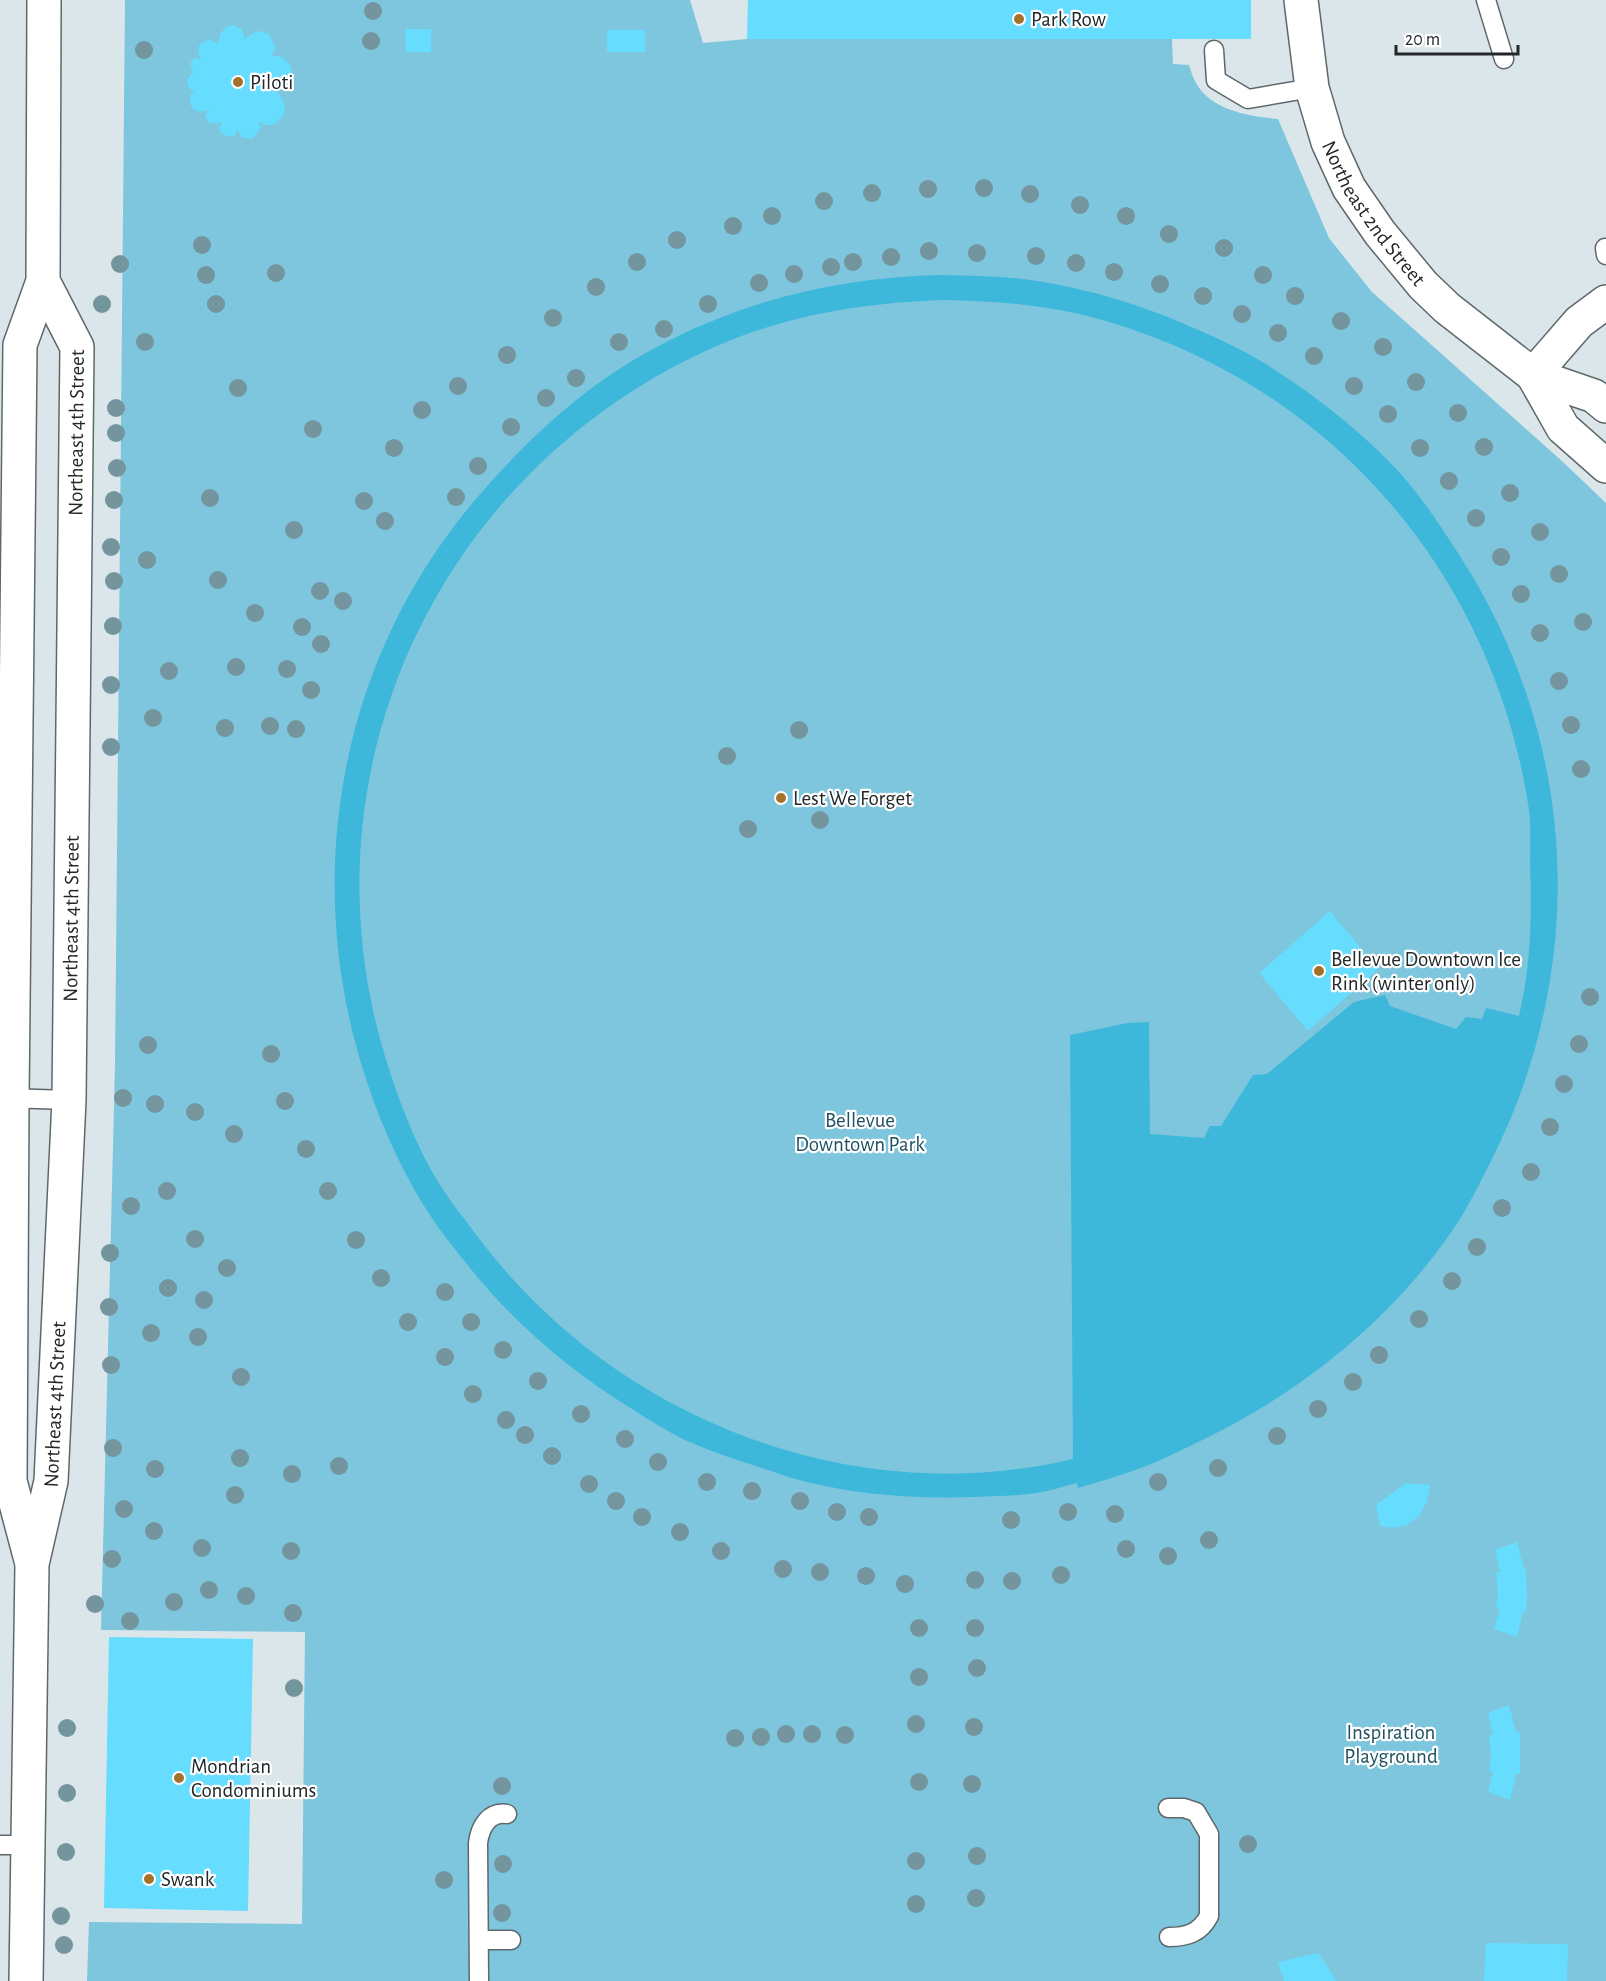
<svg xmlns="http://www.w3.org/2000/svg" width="1606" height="1981" font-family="'Alegreya Sans',sans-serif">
<rect width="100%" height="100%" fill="#dbe6ea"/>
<path fill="#7ec6dd" d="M125,0H690L703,43L747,39H1172L1173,64L1189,65C1191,71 1193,78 1196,83C1212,111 1249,116 1278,119L1329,238L1372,292L1563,462L1606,503V1981H87L89,1922L302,1924L305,1632L101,1630L115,1065Z"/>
<path fill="#3db8da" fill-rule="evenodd" d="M941,275C971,276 1002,276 1031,280C1092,289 1148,307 1203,332C1228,343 1253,355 1275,370C1320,399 1364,434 1400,473C1424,500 1444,531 1463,561C1579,744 1589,969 1490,1163C1477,1189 1463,1217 1445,1241C1379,1332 1289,1400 1188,1447C1171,1455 1155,1463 1138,1469C1119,1476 1098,1482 1078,1488L1077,1483C1064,1486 1050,1491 1037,1493C1017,1496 996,1496 975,1497C914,1499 851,1495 792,1478C782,1475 772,1471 762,1468C736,1460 710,1451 685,1440C667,1431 649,1420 632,1409C570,1371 515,1324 470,1268C459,1254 448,1241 438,1227C407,1183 383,1131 366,1079C299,876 340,653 482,492C532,435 588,383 655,348C743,300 842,277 941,275ZM943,300C998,301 1053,305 1106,321C1334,388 1494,576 1529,810C1531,827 1530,846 1530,863C1532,916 1531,964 1519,1016L1486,1008L1482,1019L1466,1017L1456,1029L1390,1006L1385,995L1354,1002L1267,1074L1253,1075L1221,1126H1210L1204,1138L1150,1134L1149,1022L1128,1023L1070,1035L1073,1459C947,1489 814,1472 697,1416C603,1371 526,1305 466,1221C460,1213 453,1205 448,1197C422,1160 404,1115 390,1072C293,781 434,473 712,348C787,315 862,303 943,300Z"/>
<g fill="#66dcfe">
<polygon points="748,0 1251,0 1251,39 747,39"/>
<polygon points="233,25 242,30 245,39 255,32 260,31 269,34 275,47 272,56 279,56 285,59 291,67 292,77 289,84 285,89 275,91 280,95 285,105 284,115 275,124 270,125 265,125 258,121 261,128 252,139 241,137 238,129 234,136 226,136 221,133 219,129 222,121 217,124 208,122 205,115 209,110 199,112 193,109 190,104 191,93 195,91 189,88 187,80 192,73 197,72 192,71 190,63 195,58 201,59 198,51 199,46 202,42 210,39 218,44 221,32 227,27"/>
<polygon points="405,29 431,29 431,52 406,52"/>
<rect x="607" y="30" width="38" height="22"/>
<polygon points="1330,911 1378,969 1308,1031 1259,973"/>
<polygon points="1406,1483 1430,1485 1427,1502 1419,1516 1407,1525 1393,1528 1380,1526 1376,1505"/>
<polygon points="1517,1542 1524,1569 1526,1569 1527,1597 1526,1611 1523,1611 1517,1637 1494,1629 1500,1609 1496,1608 1498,1594 1496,1572 1500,1572 1495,1550"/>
<polygon points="109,1637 253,1639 248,1911 104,1908"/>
<polygon points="1509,1705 1516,1732 1520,1732 1520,1774 1516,1774 1510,1800 1488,1792 1493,1772 1489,1771 1491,1757 1489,1735 1493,1735 1488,1713"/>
<polygon points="1486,1943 1568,1944 1567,1981 1484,1981"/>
<polygon points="1318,1953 1337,1981 1284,1981 1278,1962"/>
</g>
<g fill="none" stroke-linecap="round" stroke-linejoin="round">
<defs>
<g id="service">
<polyline points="1486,0 1504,59"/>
<polyline points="1214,50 1216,80 1248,99 1312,88"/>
<polyline points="1605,248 1606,255"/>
<polyline points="5,1098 69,1100"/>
<path d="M1168,1808H1184L1196,1812L1209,1834V1916C1200,1933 1187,1937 1169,1937"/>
<polyline points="0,1845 28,1845"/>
<polyline points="479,1940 511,1940"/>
<path d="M479,1981L478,1843C480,1827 489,1811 507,1814"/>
</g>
<g id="tertiary">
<path id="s1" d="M1301,0L1312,88L1328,142L1349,188L1380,233L1423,285L1447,308L1533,375L1594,396L1606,406"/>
<polyline points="1533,375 1563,428 1606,466"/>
<polyline points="1533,375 1579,322 1606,302"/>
</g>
<g id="secondary">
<polyline points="31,1560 10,1481 12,1098 20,345 43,281 44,0"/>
<path id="s2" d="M26,1981L32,1564L51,1481L69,1100L77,347L43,281"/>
</g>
</defs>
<use href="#service" stroke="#5e686b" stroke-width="21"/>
<use href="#tertiary" stroke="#5e686b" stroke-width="36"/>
<use href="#secondary" stroke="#5e686b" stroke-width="36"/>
<use href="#service" stroke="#fff" stroke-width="18"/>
<use href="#tertiary" stroke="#fff" stroke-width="33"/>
<use href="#secondary" stroke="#fff" stroke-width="33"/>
</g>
<g fill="#74949e">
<circle cx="373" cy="11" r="9"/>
<circle cx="371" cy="41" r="9"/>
<circle cx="144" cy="50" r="9"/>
<circle cx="984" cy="188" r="9"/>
<circle cx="928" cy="189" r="9"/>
<circle cx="872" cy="193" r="9"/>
<circle cx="1030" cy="194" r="9"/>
<circle cx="824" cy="201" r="9"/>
<circle cx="1080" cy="205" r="9"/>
<circle cx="772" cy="216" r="9"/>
<circle cx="1126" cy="216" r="9"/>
<circle cx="733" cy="226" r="9"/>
<circle cx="1169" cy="234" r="9"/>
<circle cx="677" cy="240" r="9"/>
<circle cx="202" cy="245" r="9"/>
<circle cx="1224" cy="248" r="9"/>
<circle cx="929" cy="251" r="9"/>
<circle cx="977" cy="253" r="9"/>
<circle cx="1036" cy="256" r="9"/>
<circle cx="891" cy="257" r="9"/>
<circle cx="637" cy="262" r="9"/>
<circle cx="853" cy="262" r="9"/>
<circle cx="1076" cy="263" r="9"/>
<circle cx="120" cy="264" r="9"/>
<circle cx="831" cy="267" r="9"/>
<circle cx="1114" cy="272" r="9"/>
<circle cx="276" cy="273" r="9"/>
<circle cx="794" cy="274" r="9"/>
<circle cx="206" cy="275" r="9"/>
<circle cx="1263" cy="275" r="9"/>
<circle cx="759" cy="283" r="9"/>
<circle cx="1160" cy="284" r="9"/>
<circle cx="596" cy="287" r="9"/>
<circle cx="1203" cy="296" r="9"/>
<circle cx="1295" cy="296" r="9"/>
<circle cx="102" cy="304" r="9"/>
<circle cx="216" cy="304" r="9"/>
<circle cx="708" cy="304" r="9"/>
<circle cx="1242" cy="314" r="9"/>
<circle cx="553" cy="318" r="9"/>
<circle cx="1341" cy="321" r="9"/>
<circle cx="664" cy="329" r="9"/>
<circle cx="1278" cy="333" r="9"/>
<circle cx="145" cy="342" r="9"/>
<circle cx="619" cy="342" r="9"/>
<circle cx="1383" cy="347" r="9"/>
<circle cx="507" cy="355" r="9"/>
<circle cx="1314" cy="356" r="9"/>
<circle cx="576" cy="378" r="9"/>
<circle cx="1416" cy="382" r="9"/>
<circle cx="458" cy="386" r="9"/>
<circle cx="1354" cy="386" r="9"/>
<circle cx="238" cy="388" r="9"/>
<circle cx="546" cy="398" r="9"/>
<circle cx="116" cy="408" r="9"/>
<circle cx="422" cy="410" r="9"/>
<circle cx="1458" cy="413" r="9"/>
<circle cx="1388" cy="414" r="9"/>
<circle cx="511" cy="427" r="9"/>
<circle cx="313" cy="429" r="9"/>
<circle cx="116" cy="433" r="9"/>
<circle cx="1484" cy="447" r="9"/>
<circle cx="394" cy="448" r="9"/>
<circle cx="1420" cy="448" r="9"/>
<circle cx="478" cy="466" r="9"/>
<circle cx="117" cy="468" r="9"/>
<circle cx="1449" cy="481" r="9"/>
<circle cx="1510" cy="493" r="9"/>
<circle cx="456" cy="497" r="9"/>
<circle cx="210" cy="498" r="9"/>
<circle cx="114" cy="500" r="9"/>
<circle cx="364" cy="501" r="9"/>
<circle cx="1476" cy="518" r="9"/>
<circle cx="385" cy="521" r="9"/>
<circle cx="294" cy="530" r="9"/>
<circle cx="1540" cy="532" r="9"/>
<circle cx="111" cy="547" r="9"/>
<circle cx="1501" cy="557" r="9"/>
<circle cx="147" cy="560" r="9"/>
<circle cx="1559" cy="574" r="9"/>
<circle cx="218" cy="580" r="9"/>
<circle cx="114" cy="581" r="9"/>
<circle cx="320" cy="591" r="9"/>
<circle cx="1521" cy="594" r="9"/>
<circle cx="343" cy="601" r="9"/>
<circle cx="255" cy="613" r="9"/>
<circle cx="1583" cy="622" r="9"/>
<circle cx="113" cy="626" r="9"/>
<circle cx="302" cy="627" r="9"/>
<circle cx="1540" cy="633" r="9"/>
<circle cx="321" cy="644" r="9"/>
<circle cx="236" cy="667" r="9"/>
<circle cx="287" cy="669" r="9"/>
<circle cx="169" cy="671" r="9"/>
<circle cx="1559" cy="681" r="9"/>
<circle cx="111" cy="685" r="9"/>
<circle cx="311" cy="690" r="9"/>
<circle cx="153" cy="718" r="9"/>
<circle cx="1571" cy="725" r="9"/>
<circle cx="270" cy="726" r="9"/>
<circle cx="225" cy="728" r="9"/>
<circle cx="296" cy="729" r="9"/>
<circle cx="799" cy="730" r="9"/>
<circle cx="111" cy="747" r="9"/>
<circle cx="727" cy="756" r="9"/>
<circle cx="1581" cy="769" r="9"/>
<circle cx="820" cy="820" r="9"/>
<circle cx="748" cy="829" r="9"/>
<circle cx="1590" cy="997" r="9"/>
<circle cx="1579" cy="1044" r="9"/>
<circle cx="148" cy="1045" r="9"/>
<circle cx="271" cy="1054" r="9"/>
<circle cx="1564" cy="1084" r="9"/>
<circle cx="123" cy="1098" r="9"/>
<circle cx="285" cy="1101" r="9"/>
<circle cx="155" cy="1104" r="9"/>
<circle cx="195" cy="1112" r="9"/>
<circle cx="1550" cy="1127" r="9"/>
<circle cx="234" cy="1134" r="9"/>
<circle cx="306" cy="1149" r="9"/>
<circle cx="1531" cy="1172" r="9"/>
<circle cx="167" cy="1191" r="9"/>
<circle cx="328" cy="1191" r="9"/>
<circle cx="131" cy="1206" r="9"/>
<circle cx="1502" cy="1208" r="9"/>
<circle cx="195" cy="1239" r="9"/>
<circle cx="356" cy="1240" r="9"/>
<circle cx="1477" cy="1247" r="9"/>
<circle cx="110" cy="1253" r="9"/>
<circle cx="227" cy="1268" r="9"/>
<circle cx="381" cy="1278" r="9"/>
<circle cx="1452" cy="1281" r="9"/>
<circle cx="168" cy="1288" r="9"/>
<circle cx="445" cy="1292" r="9"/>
<circle cx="204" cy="1300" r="9"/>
<circle cx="109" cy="1307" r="9"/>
<circle cx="1419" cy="1319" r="9"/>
<circle cx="408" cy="1322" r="9"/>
<circle cx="471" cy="1322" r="9"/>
<circle cx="151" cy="1333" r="9"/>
<circle cx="198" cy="1337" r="9"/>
<circle cx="503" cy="1350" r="9"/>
<circle cx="1379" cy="1355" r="9"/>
<circle cx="445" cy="1357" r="9"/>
<circle cx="111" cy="1365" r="9"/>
<circle cx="241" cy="1377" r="9"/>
<circle cx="538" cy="1381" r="9"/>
<circle cx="1353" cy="1382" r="9"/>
<circle cx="473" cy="1394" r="9"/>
<circle cx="1318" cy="1409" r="9"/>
<circle cx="581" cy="1414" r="9"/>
<circle cx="506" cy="1420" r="9"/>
<circle cx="525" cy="1435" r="9"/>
<circle cx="1277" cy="1436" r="9"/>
<circle cx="625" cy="1439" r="9"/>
<circle cx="113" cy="1448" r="9"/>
<circle cx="552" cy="1456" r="9"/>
<circle cx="240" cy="1458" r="9"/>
<circle cx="658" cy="1462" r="9"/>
<circle cx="339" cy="1466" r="9"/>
<circle cx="1218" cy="1468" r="9"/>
<circle cx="155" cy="1469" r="9"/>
<circle cx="292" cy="1474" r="9"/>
<circle cx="707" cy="1482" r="9"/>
<circle cx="1158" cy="1482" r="9"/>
<circle cx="589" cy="1484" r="9"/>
<circle cx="752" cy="1491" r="9"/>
<circle cx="235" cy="1495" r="9"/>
<circle cx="616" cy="1501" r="9"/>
<circle cx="800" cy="1501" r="9"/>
<circle cx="124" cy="1509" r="9"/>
<circle cx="837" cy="1512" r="9"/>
<circle cx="1068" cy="1512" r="9"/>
<circle cx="1115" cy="1514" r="9"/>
<circle cx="642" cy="1517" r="9"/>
<circle cx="869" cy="1517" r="9"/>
<circle cx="1011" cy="1520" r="9"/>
<circle cx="154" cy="1531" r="9"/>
<circle cx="680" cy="1532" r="9"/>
<circle cx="1209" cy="1540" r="9"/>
<circle cx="202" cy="1548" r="9"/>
<circle cx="1126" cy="1549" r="9"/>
<circle cx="291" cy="1551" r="9"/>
<circle cx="721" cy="1551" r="9"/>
<circle cx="1168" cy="1556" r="9"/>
<circle cx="112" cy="1559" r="9"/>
<circle cx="783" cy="1569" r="9"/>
<circle cx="820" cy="1572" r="9"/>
<circle cx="1061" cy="1575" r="9"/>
<circle cx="866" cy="1576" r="9"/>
<circle cx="975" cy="1580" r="9"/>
<circle cx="1012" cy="1581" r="9"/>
<circle cx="905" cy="1584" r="9"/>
<circle cx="209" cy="1590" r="9"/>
<circle cx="246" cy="1596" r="9"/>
<circle cx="174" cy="1602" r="9"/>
<circle cx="95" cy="1604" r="9"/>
<circle cx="293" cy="1613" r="9"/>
<circle cx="130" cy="1621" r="9"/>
<circle cx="919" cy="1628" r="9"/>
<circle cx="975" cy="1628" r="9"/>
<circle cx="977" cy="1668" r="9"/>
<circle cx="919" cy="1677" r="9"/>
<circle cx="294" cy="1688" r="9"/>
<circle cx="916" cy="1724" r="9"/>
<circle cx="974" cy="1727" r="9"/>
<circle cx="67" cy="1728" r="9"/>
<circle cx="786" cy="1734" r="9"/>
<circle cx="812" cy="1734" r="9"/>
<circle cx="845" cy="1735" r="9"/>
<circle cx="761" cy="1737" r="9"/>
<circle cx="735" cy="1738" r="9"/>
<circle cx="919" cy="1782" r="9"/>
<circle cx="972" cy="1784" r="9"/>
<circle cx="502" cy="1786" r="9"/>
<circle cx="67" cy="1793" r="9"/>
<circle cx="1248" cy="1844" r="9"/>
<circle cx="66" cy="1852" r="9"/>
<circle cx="977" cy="1856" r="9"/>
<circle cx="916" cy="1861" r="9"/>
<circle cx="503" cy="1864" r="9"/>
<circle cx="444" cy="1880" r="9"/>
<circle cx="976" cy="1898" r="9"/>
<circle cx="916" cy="1904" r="9"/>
<circle cx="502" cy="1913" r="9"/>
<circle cx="61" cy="1916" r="9"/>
<circle cx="64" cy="1945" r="9"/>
</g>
<g fill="#a57029" stroke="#fff" stroke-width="2">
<circle cx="1019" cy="19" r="6"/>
<circle cx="238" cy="82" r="6"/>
<circle cx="781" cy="798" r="6"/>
<circle cx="1319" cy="971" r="6"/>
<circle cx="179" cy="1778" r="6"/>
<circle cx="149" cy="1879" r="6"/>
</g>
<g text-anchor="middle" stroke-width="4.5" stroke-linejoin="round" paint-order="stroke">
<g font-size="21" fill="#222728" stroke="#fff" text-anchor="start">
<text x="1031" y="26">Park Row</text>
<text x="250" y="89">Piloti</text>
<text x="793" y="805">Lest We Forget</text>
<text x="1331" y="966">Bellevue Downtown Ice<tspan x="1331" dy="24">Rink (winter only)</tspan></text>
<text x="191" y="1773">Mondrian<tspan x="191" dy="24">Condominiums</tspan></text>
<text x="161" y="1886">Swank</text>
</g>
<g font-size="21" fill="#222728" stroke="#fff">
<text dy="7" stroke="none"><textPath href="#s1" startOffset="230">Northeast 2nd Street</textPath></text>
<text dy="7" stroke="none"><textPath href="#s2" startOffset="1551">Northeast 4th Street</textPath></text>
<text dy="7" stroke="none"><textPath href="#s2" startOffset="1065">Northeast 4th Street</textPath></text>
<text dy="7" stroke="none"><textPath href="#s2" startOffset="579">Northeast 4th Street</textPath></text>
</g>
<g font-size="21" fill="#1f5160" stroke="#fff">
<text x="860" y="1127">Bellevue<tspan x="860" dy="24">Downtown Park</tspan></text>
<text x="1391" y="1739">Inspiration<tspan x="1391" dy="24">Playground</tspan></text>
</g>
</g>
<path d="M1396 45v9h122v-9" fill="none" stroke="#222728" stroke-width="3"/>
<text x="1405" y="45" font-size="18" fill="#222728" stroke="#ffffff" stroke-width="4.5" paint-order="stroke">20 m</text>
</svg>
